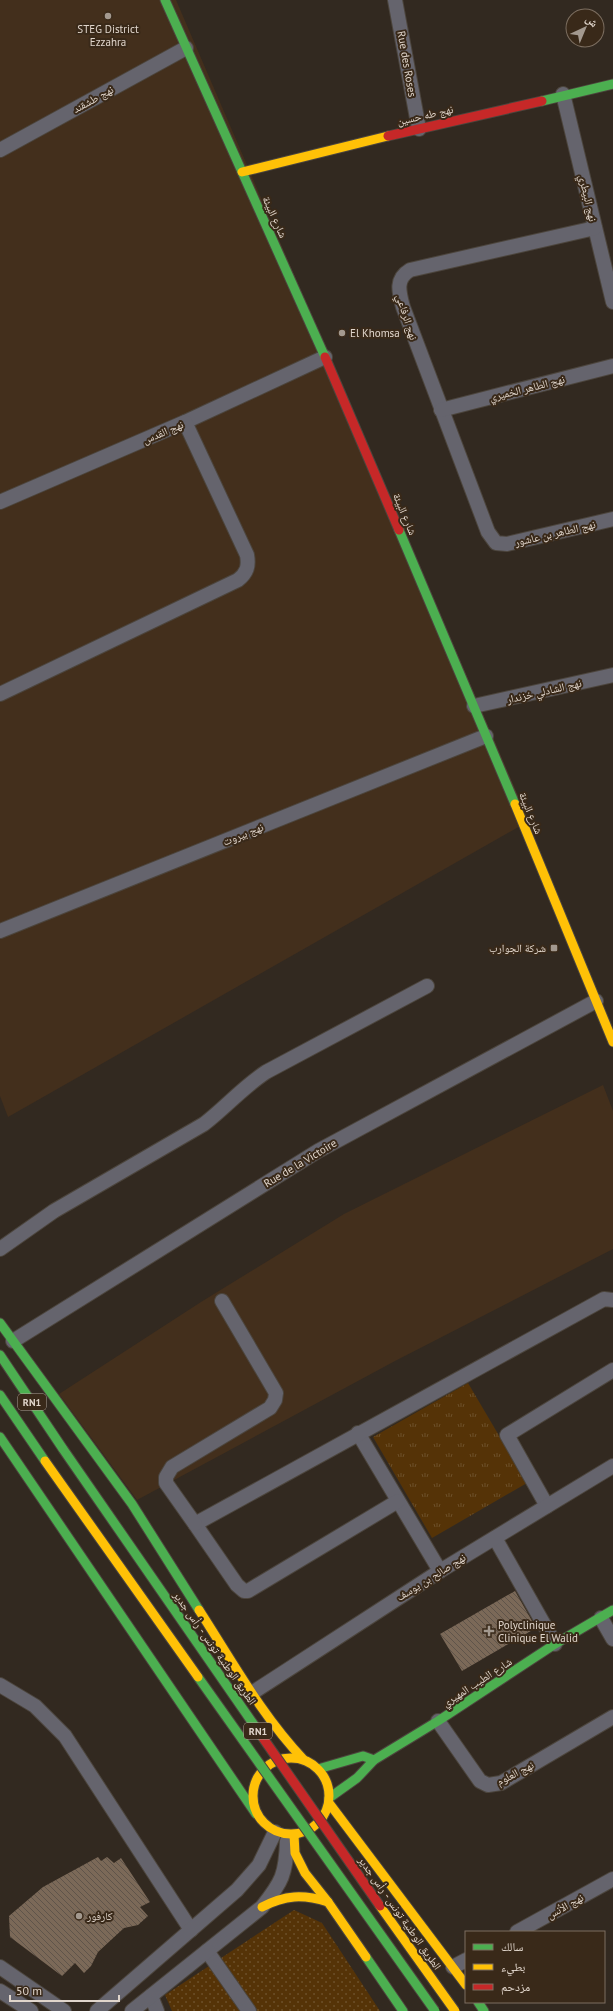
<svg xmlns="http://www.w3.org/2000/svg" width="613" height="2011" font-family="'PT Sans','Noto Naskh Arabic',sans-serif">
<defs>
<pattern id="grass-dots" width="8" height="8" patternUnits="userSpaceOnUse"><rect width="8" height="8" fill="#553307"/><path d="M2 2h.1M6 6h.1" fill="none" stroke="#6d502a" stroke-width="1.8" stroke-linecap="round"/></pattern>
<pattern id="park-tufts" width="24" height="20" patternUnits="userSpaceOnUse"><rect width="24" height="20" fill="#553307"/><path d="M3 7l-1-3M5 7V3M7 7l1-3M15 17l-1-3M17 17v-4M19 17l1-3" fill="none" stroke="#6d502a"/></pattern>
<pattern id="building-back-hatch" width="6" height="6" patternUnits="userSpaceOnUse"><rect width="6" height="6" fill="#7b6958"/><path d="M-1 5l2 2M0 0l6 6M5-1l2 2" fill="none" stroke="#5f544a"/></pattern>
</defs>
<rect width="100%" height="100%" fill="#322920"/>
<g fill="#432f1c">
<polygon points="0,0 176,0 529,821 8,1117 0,1096"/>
<polygon points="603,1085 613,1111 613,1249 395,1361 137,1500 59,1394 201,1302 344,1214"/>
</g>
<polygon fill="url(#grass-dots)" points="294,1910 322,1923 380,2011 172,2011 165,1995"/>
<polygon fill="url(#park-tufts)" points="468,1383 527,1483 432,1538 373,1437"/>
<g fill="url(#building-back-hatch)">
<polygon points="515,1591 536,1628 462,1671 440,1634"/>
<polygon points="98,1857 101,1861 107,1857 114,1863 121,1858 150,1902 140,1907 148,1916 138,1925 124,1928 98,1952 91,1966 84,1973 75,1963 62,1976 10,1937 9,1916 43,1887"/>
</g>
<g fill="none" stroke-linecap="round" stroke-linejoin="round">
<defs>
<g id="street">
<polyline points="395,0 419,129"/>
<polyline points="563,94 613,302"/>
<polyline points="0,150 186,48"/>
<path d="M595,228L410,270C395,279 399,292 403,307L488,532L496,543L507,544L613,519"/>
<polyline points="441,410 613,366"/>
<polyline points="0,502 185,422 325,357"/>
<path d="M0,694L238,580C247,573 249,566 247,555L185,422"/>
<polyline points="474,706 613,675"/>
<polyline points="0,931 486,736"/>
<path d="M0,1249L54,1211L204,1124C226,1107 242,1088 266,1072L427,986"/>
<polyline points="13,1341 318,1151 596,1001"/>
<polyline points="358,1433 440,1571"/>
<polyline points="398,1501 248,1591 244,1591 237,1585 195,1524 604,1299 613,1300"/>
<polyline points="547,1506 507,1435 613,1370"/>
<polyline points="195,1524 166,1483 166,1477 172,1467 270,1408 275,1400 276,1393 222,1301"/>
<polyline points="495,1538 555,1644"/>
<polyline points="601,1618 613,1639"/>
<polyline points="0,1685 35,1706 65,1736 191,1930"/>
<polyline points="252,1693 440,1571 613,1466"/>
<polyline points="438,1721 480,1781 488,1785 501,1783 613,1717"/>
<polyline points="517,1932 613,1879"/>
<polyline points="207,1951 249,2011"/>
<polyline points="0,1967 64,2011"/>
<polyline points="453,1967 466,1960"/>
<polyline points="0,1991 31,2011"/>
<polyline points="151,1996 157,2011"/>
<polyline points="97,2011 237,1890 259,1865 275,1832"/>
<path d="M132,2011L262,1907C282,1882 286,1874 287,1841"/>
</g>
<g id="fast">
<polyline points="165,0 325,357"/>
<polyline points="542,101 613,84"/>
<polyline points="399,530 515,804"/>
<polyline points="0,1323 132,1504 199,1610"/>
<polyline points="0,1355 63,1449"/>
<polyline points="0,1395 45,1461"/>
<polyline points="0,1437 256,1814"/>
<polyline points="318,1769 363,1756 374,1760"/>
<polyline points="329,1798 357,1778 374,1760 438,1721 555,1644 613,1610"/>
<polyline points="366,1957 403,2011"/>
<polyline points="478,2002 484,2011"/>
</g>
<g id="slow">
<polyline points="242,172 388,136"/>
<polyline points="515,804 613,1042"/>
<path d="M199,1610C232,1661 262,1716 304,1760"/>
<circle cx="291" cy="1796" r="38"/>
<polyline points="329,1803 466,1985"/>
<polyline points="294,1835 295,1853 305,1873 328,1902 366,1957"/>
<path d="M262,1907C285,1895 303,1894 328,1902"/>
</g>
<g id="jam">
<polyline points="388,136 542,101"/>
<polyline points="325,357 399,530"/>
</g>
</defs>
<use href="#street" stroke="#4c453d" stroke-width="16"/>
<use href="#fast" stroke="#4c453d" stroke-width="11"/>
<use href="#slow" stroke="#4c453d" stroke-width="11"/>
<use href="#jam" stroke="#4c453d" stroke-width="11"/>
<use href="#street" stroke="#65646d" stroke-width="14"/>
<use href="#fast" stroke="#4caf50" stroke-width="9"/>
<use href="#slow" stroke="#ffc107" stroke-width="9"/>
<use href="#jam" stroke="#c62828" stroke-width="9"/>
<defs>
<g id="fast-bridge">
<polyline points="63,1449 263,1738"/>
<polyline points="198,1677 435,2011"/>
</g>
<g id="slow-bridge">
<polyline points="45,1461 198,1677"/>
<polyline points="380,1906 455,2011"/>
</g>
<polyline id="jam-bridge" points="263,1738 380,1906"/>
</defs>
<use href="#fast-bridge" stroke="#4c453d" stroke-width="11" stroke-linecap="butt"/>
<use href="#slow-bridge" stroke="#4c453d" stroke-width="11" stroke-linecap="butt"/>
<use href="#jam-bridge" stroke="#4c453d" stroke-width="11" stroke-linecap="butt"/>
<use href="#fast-bridge" stroke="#4caf50" stroke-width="9"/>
<use href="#slow-bridge" stroke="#ffc107" stroke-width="9"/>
<use href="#jam-bridge" stroke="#c62828" stroke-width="9"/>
</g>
<g fill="#a3998f" stroke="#392919" stroke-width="1.5">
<circle cx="108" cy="16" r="4"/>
<circle cx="342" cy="333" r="4"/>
<rect x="550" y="944" width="8" height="8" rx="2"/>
<path d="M487 1625h4v4h4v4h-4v4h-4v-4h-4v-4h4z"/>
<circle cx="79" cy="1916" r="4"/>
</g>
<g text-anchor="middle" stroke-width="4" stroke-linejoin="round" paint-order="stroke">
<g fill="#392919" stroke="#aea196" stroke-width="1">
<rect x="18" y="1394" width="28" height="16" rx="3"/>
<rect x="244" y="1723" width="28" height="16" rx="3"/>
</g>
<g font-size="10" font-weight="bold" fill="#e0d5cb">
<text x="32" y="1406">RN1</text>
<text x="258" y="1735">RN1</text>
</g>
<g font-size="11" fill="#e0d5cb" stroke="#392919" text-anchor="start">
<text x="108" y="33" text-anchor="middle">STEG District<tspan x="108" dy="13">Ezzahra</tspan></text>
<text x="350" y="337">El Khomsa</text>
<text x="546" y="952" text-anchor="end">شركة الجوارب</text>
<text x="498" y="1629">Polyclinique<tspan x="498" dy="13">Clinique El Walid</tspan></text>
<text x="87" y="1920">كارفور</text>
</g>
<g font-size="11" fill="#e0d5cb" stroke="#392919">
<text transform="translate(407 64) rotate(80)" y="4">Rue des Roses</text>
<text transform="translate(93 99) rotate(-29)" y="4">نهج طشقند</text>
<text transform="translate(425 115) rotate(-13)" y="4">نهج طه حسين</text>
<text transform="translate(588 198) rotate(77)" y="4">نهج البيطري</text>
<text transform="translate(275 217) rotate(66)" y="4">شارع البيئة</text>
<text transform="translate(407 317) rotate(72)" y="4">نهج الرفاعي</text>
<text transform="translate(527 388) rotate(-14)" y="4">نهج الطاهر الخميري</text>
<text transform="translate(163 432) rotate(-23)" y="4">نهج القدس</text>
<text transform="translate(405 514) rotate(67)" y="4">شارع البيئة</text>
<text transform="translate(555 533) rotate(-13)" y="4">نهج الطاهر بن عاشور</text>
<text transform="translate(544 691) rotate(-13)" y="4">نهج الشادلي خزندار</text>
<text transform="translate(531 813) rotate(67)" y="4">شارع البيئة</text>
<text transform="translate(243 834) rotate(-22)" y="4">نهج بيروت</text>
<text transform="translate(300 1163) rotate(-31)" y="4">Rue de la Victoire</text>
<text transform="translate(431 1577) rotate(-32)" y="4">نهج صالح بن يوسف</text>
<text transform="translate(215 1648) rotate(55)" y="4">الطريق الوطنية تونس - رأس جدير</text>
<text transform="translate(477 1682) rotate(-33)" y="4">شارع الطيب المهيري</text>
<text transform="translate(515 1773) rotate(-27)" y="4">نهج العلوم</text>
<text transform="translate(565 1906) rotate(-29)" y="4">نهج الأنس</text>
<text transform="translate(400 1913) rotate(55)" y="4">الطريق الوطنية تونس - رأس جدير</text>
</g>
</g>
<rect x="465" y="1931" width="140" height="72" fill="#392919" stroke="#7c6e60"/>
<rect x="473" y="1944" width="20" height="6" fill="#4caf50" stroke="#7c6e60"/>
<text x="501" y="1951" font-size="12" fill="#e0d5cb">سالك</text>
<rect x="473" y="1964" width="20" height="6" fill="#ffc107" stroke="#7c6e60"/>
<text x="501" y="1971" font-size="12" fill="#e0d5cb">بطيء</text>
<rect x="473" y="1984" width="20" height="6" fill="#c62828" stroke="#7c6e60"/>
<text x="501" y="1991" font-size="12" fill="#e0d5cb">مزدحم</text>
<g transform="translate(585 28) rotate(44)"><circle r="19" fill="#392919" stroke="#7c6e60"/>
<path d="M0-3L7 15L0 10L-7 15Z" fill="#a3998f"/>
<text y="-6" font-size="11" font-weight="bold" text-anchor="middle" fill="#e0d5cb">ش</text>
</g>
<path d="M10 1995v6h109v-6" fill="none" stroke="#e0d5cb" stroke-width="2"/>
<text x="16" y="1995" font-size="12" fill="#e0d5cb" stroke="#392919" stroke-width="3" paint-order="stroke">50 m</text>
</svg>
